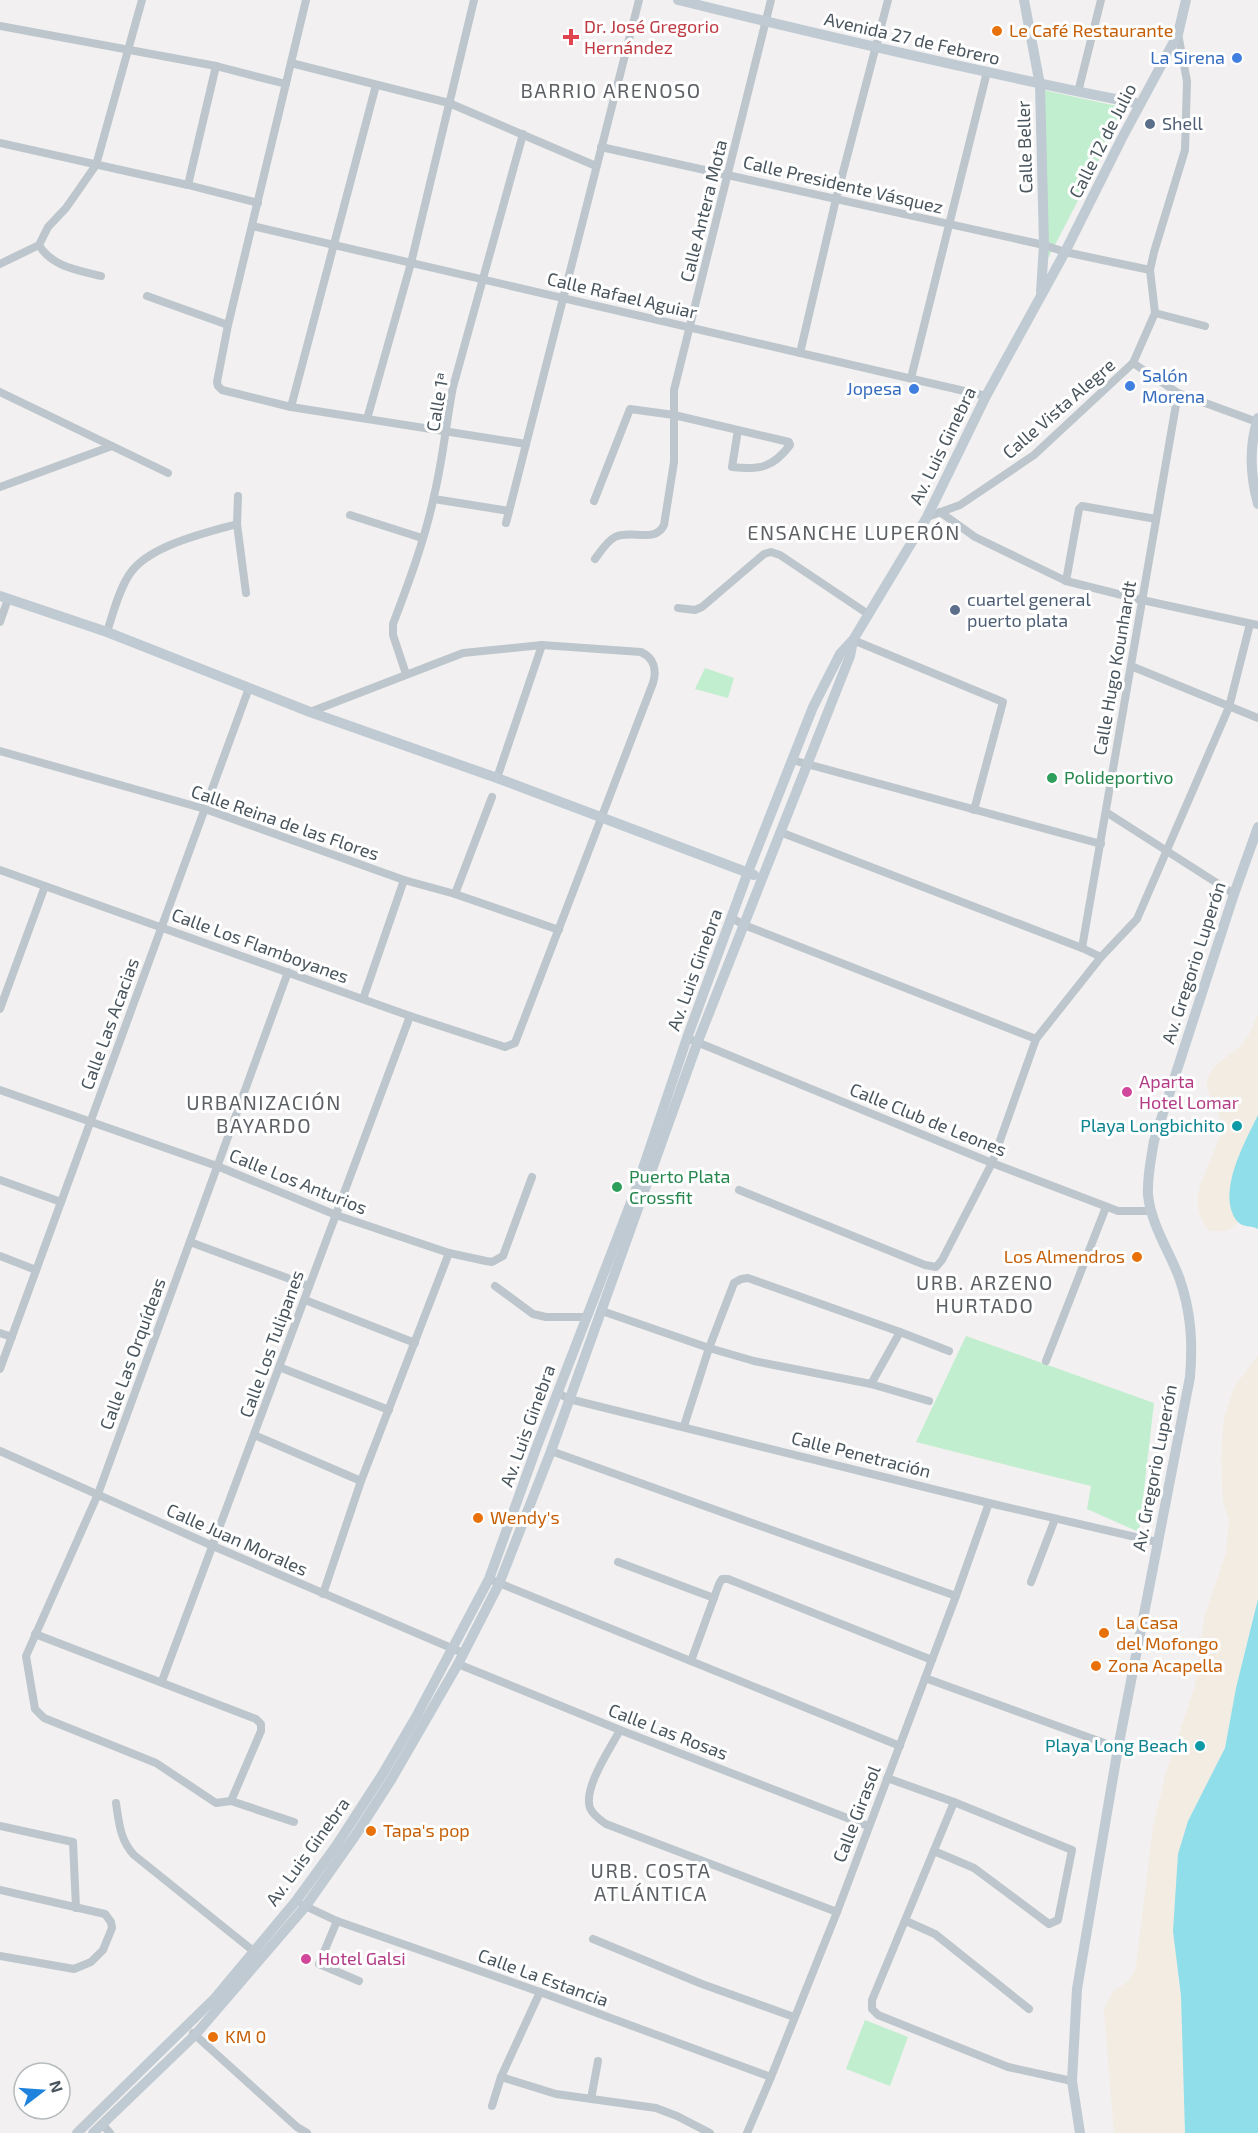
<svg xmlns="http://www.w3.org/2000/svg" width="1258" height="2133" font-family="'Exo 2',sans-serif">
<rect width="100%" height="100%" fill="#f2f0f0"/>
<g fill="#c1eece">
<polygon points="1043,90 1126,108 1043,268"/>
<polygon points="705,668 734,678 728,698 695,689"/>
<polygon points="966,1336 1154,1403 1139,1532 1087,1509 1091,1486 916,1442"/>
<polygon points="865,2020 908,2037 890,2086 846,2069"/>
</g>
<g fill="#f3ece2">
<path d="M1258,1013V1115L1236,1165L1230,1187L1231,1208L1238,1222C1229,1233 1221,1232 1208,1230C1183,1199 1211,1167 1220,1135C1226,1111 1202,1096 1208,1078C1214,1061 1233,1055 1244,1042C1251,1033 1254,1024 1258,1013Z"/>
<polygon points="1258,1355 1258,1599 1236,1688 1225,1748 1188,1821 1177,1971 1181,1996 1185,2133 1114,2133 1104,2010 1113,1991 1129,1981 1136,1968 1153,1827 1166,1773 1195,1686 1205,1615 1226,1553 1229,1521 1223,1500 1221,1459 1224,1417 1235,1386"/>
</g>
<g fill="#8fdee9">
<path d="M1258,1115V1229C1251,1225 1243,1228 1237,1221C1216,1193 1245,1142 1258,1115Z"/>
<polygon points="1258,1599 1258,2133 1185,2133 1181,1996 1173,1931 1178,1854 1188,1821 1225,1748 1236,1688"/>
</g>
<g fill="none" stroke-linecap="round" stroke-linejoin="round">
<g stroke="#bcc6cc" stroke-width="8">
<polyline points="306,0 228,325 217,382 218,386 222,390 291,407 526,444"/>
<polyline points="0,26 216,66 286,84"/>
<polyline points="291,63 449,103 596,166"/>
<polyline points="1078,92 1101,0"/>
<polyline points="0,143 188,185 258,203"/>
<polyline points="601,147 1044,245 1065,252 1150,270"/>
<polyline points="188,185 216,66"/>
<polyline points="252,226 986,396"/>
<polyline points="0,264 39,245"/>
<path d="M101,276C78,270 52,267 39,245L48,227L66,208L96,165L142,0"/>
<polyline points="147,296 228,325"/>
<polyline points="1155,313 1205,326"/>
<polyline points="800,353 836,199 888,0"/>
<polyline points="1133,363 1178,393 1257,422"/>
<polyline points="911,378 987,72"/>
<polyline points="0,392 168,473"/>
<polyline points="291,407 376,85"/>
<polyline points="367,419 411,263 474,0"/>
<polyline points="0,487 112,446"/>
<polyline points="238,496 237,524 246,593"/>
<polyline points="434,499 509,511"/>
<path d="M594,501L630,409L674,415L789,442L790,445C773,468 759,470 732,467L738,430"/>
<polyline points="940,512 975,537 1066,581 1142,600 1258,625"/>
<polyline points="350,515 422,538"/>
<polyline points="927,517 960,505 1034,455 1133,363 1155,313 1150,270 1154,252 1185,150 1187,81 1178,34"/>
<polyline points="506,523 639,0"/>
<path d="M595,559C601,551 607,541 615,537C631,529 655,544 664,525L674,462V390L771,0"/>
<polyline points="1066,581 1079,509 1082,506 1156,519"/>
<polyline points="678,608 695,610 702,607 764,554 771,552 780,555 868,614"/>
<polyline points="0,622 8,599"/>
<path d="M107,632C113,614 118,592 129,575C147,546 205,533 237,524"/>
<polyline points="853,640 1003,702 974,810"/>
<polyline points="1131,666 1258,718"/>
<path d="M406,674L393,635V624C409,582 425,539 434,496C443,459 446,423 453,387L523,134"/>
<polyline points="0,751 205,809 404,880 455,894 559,930"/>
<polyline points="792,760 1101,844"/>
<polyline points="497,778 542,645"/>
<polyline points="1106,812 1234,894"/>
<polyline points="780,832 1082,948 1101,957"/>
<path d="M0,870L410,1016L505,1047L515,1043L653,683C657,670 654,658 641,652L542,645L463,653L310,712"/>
<polyline points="455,894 492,797"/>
<polyline points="732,918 744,925 1036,1039"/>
<polyline points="1082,948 1178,393"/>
<polyline points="363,999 404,880"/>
<polyline points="0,1009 45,886"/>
<polyline points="687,1038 992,1163 1118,1211 1151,1211"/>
<polyline points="0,1090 217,1166 336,1215 449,1253 486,1261 492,1262 503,1256 532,1177"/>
<polyline points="0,1180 61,1202"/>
<polyline points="739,1190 925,1265 936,1267 942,1260 992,1163 1036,1039 1101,957 1137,919 1229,707 1250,624"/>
<polyline points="190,1242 309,1286"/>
<polyline points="0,1256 36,1270"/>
<polyline points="495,1286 533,1314 546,1317 587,1317"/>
<polyline points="305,1300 415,1343"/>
<polyline points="602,1311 709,1348 754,1361 871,1384 929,1401"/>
<polyline points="0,1333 12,1337"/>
<polyline points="1046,1361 1106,1207"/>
<polyline points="279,1367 389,1410"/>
<polyline points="0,1369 249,688"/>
<polyline points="871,1384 900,1332"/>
<polyline points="558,1393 569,1399 989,1503 1157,1542"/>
<polyline points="684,1426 709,1348 734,1283 741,1279 748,1278 900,1332 949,1351"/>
<polyline points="254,1435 361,1481"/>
<polyline points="0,1451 213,1546 463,1653"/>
<polyline points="551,1451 956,1596"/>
<polyline points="618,1562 714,1598"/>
<polyline points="489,1579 900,1746"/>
<polyline points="1031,1582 1055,1519"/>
<polyline points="323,1594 361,1481 449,1253"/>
<polyline points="35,1634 256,1719 261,1724 261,1731 231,1801 294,1822"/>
<polyline points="691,1661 719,1584 722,1579 728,1579 932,1660"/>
<polyline points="458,1664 620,1730 868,1826"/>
<polyline points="925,1678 1118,1748"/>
<polyline points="162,1681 410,1016"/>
<path d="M620,1730C610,1749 583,1788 590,1808C593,1815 600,1820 606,1824L837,1912"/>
<polyline points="887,1778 954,1802 1072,1850 1058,1920 1049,1924 974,1868 934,1851"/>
<polyline points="231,1801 216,1803 156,1763 44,1718 35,1709 26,1656 98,1494 288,972"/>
<polyline points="954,1802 872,2000 872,2009 878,2015 1008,2067 1072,2081"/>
<path d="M116,1803C119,1823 120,1840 134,1855L257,1954"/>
<polyline points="0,1826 73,1842 76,1908"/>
<polyline points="0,1890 105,1914 111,1922 112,1928 103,1950 91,1962 74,1969 0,1956"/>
<polyline points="303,1905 337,1921 540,1992 771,2077"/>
<polyline points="337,1921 319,1964 359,1981"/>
<polyline points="906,1921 935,1934 1029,2009"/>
<polyline points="593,1939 702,1984 794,2017"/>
<polyline points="193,2033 297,2127 307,2133"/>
<polyline points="501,2077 556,2094 656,2108 677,2116 710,2133"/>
<polyline points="591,2099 598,2061"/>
<polyline points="492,2106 501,2077 540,1992"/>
<polyline points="102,2124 110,2133"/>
<polyline points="747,2133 771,2077 837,1912 956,1596 989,1503"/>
</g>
<g stroke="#bfcad3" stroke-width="10">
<path d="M678,0C832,38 985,73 1140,104"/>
<polyline points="1024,0 1040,85 1044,245 1041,292"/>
<path d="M1258,418C1249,446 1250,475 1258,504"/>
<polyline points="0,596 107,632 310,712 497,778 754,875"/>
<polyline points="77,2133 215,1998 296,1901 336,1846 382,1775 416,1717 489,1579 537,1446 635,1192 687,1038 748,872 813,707 840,654 853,640 927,517 986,396 1065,252 1122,138 1178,34 1186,0"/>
<polyline points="93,2133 195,2035 305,1907 355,1836 391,1780 458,1664 499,1584 551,1451 698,1041 850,656 853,641"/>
<path d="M1080,2133L1072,2081L1077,1989L1118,1748L1190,1377C1193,1342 1191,1311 1179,1277C1169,1251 1151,1224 1148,1195C1147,1177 1151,1159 1154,1141L1234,894L1258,827"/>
</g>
</g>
<g fill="#e8710a" stroke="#fff" stroke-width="2">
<circle cx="997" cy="31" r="6"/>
<circle cx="1137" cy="1257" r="6"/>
<circle cx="478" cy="1518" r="6"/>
<circle cx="1104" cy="1633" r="6"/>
<circle cx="1096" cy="1666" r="6"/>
<circle cx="371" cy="1831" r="6"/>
<circle cx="213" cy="2037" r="6"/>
</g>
<path fill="#e0444e" stroke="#fff" stroke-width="2" d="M568 28h6v6h6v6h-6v6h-6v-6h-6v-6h6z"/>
<g fill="#3f7fe0" stroke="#fff" stroke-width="2">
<circle cx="1237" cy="58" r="6"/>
<circle cx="1130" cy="386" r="6"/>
<circle cx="914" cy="389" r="6"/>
</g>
<g fill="#5c6f8a" stroke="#fff" stroke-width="2">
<circle cx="1150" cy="124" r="6"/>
<circle cx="955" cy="610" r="6"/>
</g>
<g fill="#2e9e5b" stroke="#fff" stroke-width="2">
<circle cx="1052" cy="778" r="6"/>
<circle cx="617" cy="1187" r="6"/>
</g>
<g fill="#d1479c" stroke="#fff" stroke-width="2">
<circle cx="1127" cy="1092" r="6"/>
<circle cx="306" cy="1959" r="6"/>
</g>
<g fill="#0f9aa8" stroke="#fff" stroke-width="2">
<circle cx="1237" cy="1126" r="6"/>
<circle cx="1200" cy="1746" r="6"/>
</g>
<g text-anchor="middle" stroke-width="6" stroke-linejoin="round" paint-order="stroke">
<g font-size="18" fill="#be3a42" stroke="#fff" text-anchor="start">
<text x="584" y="33">Dr. José Gregorio<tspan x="584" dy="21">Hernández</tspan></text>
</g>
<g font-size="18" fill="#c56008" stroke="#fff" text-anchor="start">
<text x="1009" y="37">Le Café Restaurante</text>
<text x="1125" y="1263" text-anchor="end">Los Almendros</text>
<text x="490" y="1524">Wendy's</text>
<text x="1116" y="1629">La Casa<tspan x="1116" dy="21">del Mofongo</tspan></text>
<text x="1108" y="1672">Zona Acapella</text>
<text x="383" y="1837">Tapa's pop</text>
<text x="225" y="2043">KM 0</text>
</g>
<g font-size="18" fill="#49555d" stroke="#fff">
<text transform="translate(912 39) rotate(13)" y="6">Avenida 27 de Febrero</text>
<text transform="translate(1103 141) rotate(-63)" y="6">Calle 12 de Julio</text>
<text transform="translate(1025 147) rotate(-92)" y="6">Calle Beller</text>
<text transform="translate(843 185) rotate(13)" y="6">Calle Presidente Vásquez</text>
<text transform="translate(704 211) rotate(-76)" y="6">Calle Antera Mota</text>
<text transform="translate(622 296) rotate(13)" y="6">Calle Rafael Aguiar</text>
<text transform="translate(438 402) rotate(-80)" y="6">Calle 1ª</text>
<text transform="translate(1059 409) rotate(-41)" y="6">Calle Vista Alegre</text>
<text transform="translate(943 446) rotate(-64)" y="6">Av. Luis Ginebra</text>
<text transform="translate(1115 668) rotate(-80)" y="6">Calle Hugo Kounhardt</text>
<text transform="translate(285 823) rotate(19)" y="6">Calle Reina de las Flores</text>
<text transform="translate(260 946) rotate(20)" y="6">Calle Los Flamboyanes</text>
<text transform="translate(1194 963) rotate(-72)" y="6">Av. Gregorio Luperón</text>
<text transform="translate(695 970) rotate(-70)" y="6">Av. Luis Ginebra</text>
<text transform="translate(110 1024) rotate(-70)" y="6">Calle Las Acacias</text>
<text transform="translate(928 1120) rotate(22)" y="6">Calle Club de Leones</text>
<text transform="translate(298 1182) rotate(22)" y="6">Calle Los Anturios</text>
<text transform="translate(272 1344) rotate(-70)" y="6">Calle Los Tulipanes</text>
<text transform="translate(133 1354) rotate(-70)" y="6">Calle Las Orquídeas</text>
<text transform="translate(528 1426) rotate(-70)" y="6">Av. Luis Ginebra</text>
<text transform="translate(861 1455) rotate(14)" y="6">Calle Penetración</text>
<text transform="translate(1155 1468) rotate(-79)" y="6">Av. Gregorio Luperón</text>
<text transform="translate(237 1540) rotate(24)" y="6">Calle Juan Morales</text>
<text transform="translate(668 1732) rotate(21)" y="6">Calle Las Rosas</text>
<text transform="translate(857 1814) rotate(-69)" y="6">Calle Girasol</text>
<text transform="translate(308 1852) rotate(-54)" y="6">Av. Luis Ginebra</text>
<text transform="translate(543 1978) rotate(20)" y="6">Calle La Estancia</text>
</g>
<g font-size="18" fill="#366cbe" stroke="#fff" text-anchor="end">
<text x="1225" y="64">La Sirena</text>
<text x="1142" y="382" text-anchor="start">Salón<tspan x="1142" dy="21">Morena</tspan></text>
<text x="902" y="395">Jopesa</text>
</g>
<g font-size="18" fill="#4e5e75" stroke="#fff" text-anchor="start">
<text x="1162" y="130">Shell</text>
<text x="967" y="606">cuartel general<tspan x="967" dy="21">puerto plata</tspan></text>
</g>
<g font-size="18" fill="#27864d" stroke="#fff" text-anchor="start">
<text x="1064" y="784">Polideportivo</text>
<text x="629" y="1183">Puerto Plata<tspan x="629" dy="21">Crossfit</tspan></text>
</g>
<g font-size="18" fill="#b23c85" stroke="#fff" text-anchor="start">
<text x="1139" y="1088">Aparta<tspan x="1139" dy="21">Hotel Lomar</tspan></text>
<text x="318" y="1965">Hotel Galsi</text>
</g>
<g font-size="18" fill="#0d838f" stroke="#fff" text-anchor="end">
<text x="1225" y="1132">Playa Longbichito</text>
<text x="1188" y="1752">Playa Long Beach</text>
</g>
<g font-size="20" letter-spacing="1.5" fill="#5d6165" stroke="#fff">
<text x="611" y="98">BARRIO ARENOSO</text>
<text x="854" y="540">ENSANCHE LUPERÓN</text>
<text x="264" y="1110">URBANIZACIÓN<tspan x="264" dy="23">BAYARDO</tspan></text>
<text x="985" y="1290">URB. ARZENO<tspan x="985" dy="23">HURTADO</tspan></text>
<text x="651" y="1878">URB. COSTA<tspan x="651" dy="23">ATLÁNTICA</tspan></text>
</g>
</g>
<g transform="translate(42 2091) rotate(73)"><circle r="28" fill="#ffffff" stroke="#b6bbbe" stroke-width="1.5"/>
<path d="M0-4.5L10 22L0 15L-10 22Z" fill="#1f82dd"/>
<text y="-9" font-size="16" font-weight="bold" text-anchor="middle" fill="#49555d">N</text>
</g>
</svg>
